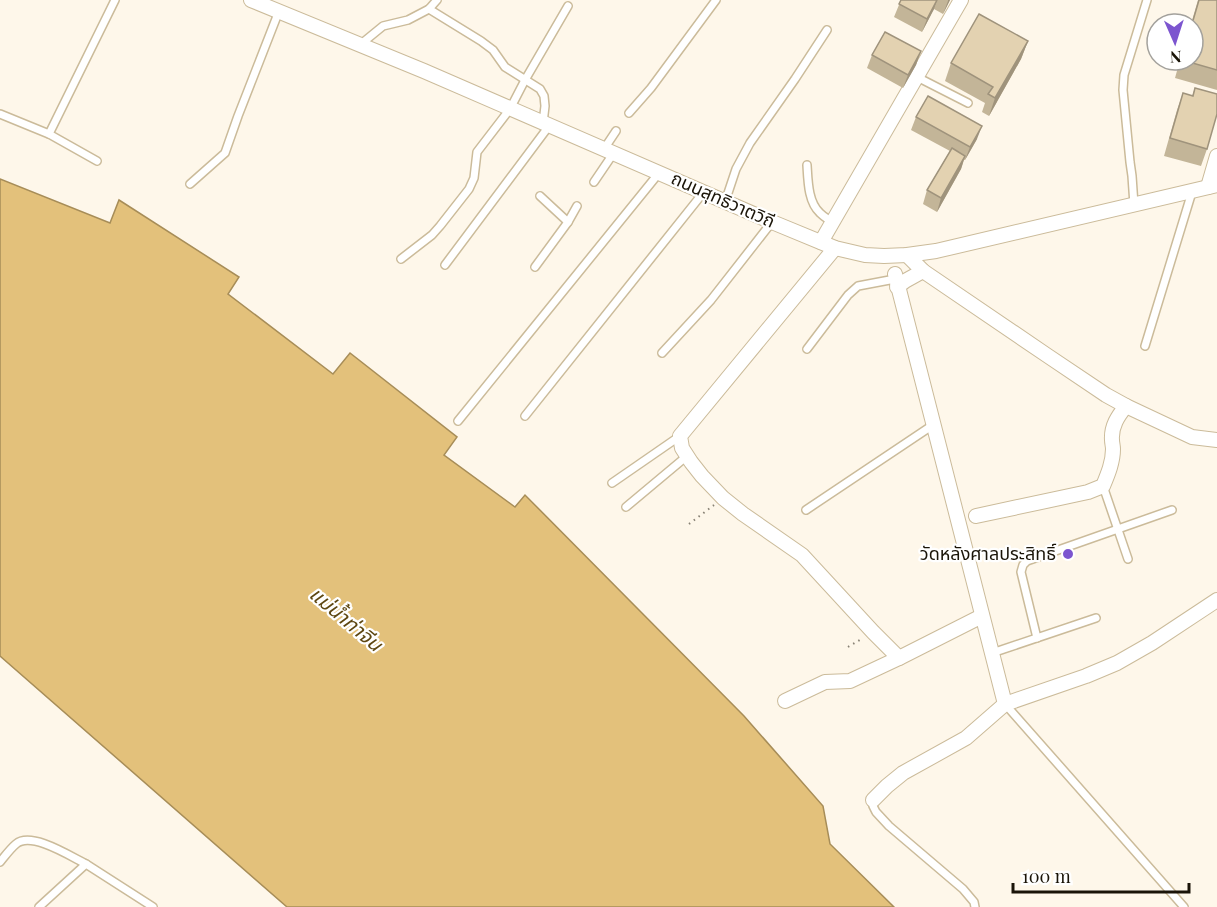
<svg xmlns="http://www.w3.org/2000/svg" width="1217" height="907" font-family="'Playfair Display','Noto Sans Thai',serif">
<rect width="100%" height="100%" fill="#fef7ea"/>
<polygon fill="#e3c17b" stroke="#a78d58" stroke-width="1.5" points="0,179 110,223 119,200 239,277 228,294 333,374 350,353 457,437 444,455 515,507 525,495 744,716 823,806 830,844 894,907 287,907 0,656"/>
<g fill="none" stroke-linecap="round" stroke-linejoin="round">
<defs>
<g id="lane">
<polyline points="429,9 481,41 493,50 505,67 540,89 544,96 545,106 543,123"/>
<polyline points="361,44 383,26 408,20 429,9 437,0"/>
<polyline points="917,77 968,103"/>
<polyline points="629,113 651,88 716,0"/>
<polyline points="0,114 49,134"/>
<polyline points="604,149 616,131"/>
<polyline points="97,161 49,134 115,0"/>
<path d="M807,165C808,181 808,202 820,213C824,217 828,219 832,222"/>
<polyline points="594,182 613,154"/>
<polyline points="190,184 225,153 238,116 279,11"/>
<polyline points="540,196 568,222"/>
<polyline points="725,202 736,169 750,143 795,79 827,30"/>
<polyline points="1134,205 1132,176 1130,162 1123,90 1124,75 1147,0"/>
<polyline points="401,259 432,235 440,226 469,189 474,178 477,152 510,109 525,80 568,6"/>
<polyline points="445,265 549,126"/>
<polyline points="535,267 568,222 577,206"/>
<polyline points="1145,346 1192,192"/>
<polyline points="807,349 848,295 858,286 895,279"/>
<polyline points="662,353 711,300 772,222"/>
<polyline points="525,416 703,193"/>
<polyline points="458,421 659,173"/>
<polyline points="612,483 680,436"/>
<polyline points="1103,486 1128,559"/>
<polyline points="626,507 687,456"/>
<polyline points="806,510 933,425"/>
<polyline points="1037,638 1021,572 1023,565 1027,561 1172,510"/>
<polyline points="992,653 1096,618"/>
<polyline points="1005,704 1184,907"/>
<polyline points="873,800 873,806 876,812 889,826 963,889 974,902 975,907"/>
<path d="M0,862C5,856 10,849 16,844C31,831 70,856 86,864"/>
<polyline points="39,907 86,864 153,907"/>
</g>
<g id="street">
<polyline points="251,0 424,71 772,222 835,248 865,255 884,256 907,255 936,251 1217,185"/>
<polyline points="1208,187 1217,156"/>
<polyline points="821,242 961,0"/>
<polyline points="835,248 680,436 682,448 691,462 702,476 723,498 743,514 802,555 873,632 899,658"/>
<polyline points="907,255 923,271 1048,356 1106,395 1126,406"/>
<polyline points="895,274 1005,704"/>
<polyline points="897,287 905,281 923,271"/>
<path d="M976,516L1088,492L1103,486C1108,474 1113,462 1113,449C1113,446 1112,443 1112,440C1111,426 1118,416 1126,406L1192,437L1217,440"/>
<polyline points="785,701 825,682 850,681 899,658 982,616"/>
<polyline points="873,800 887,786 903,773 966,738 1005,704 1086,676 1117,663 1152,643 1217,600"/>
</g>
</defs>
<use href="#lane" stroke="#cbbb9a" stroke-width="10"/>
<use href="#street" stroke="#cbbb9a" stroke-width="16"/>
<g stroke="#878174" stroke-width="2" stroke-dasharray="1.5 4.5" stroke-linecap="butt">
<polyline points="689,524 714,505"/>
<polyline points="848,647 863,638"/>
</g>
<use href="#lane" stroke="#fff" stroke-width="7"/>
<use href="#street" stroke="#fff" stroke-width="14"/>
</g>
<g fill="#c3b598">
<polygon points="901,0 950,0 943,14 934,9 922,32 894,17"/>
<polygon points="1198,0 1217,0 1217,90 1175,78 1180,60 1193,60 1193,24 1191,24"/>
<polygon points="1028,41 1021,59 989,116 982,112 985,103 945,81 951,63"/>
<polygon points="921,51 916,65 903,88 867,68 872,55"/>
<polygon points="1195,88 1207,149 1201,166 1164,156 1177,110 1183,93 1192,96"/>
<polygon points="916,117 977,139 965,160 964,160 961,169 937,212 923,204 927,190 950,151 911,130"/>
</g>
<g fill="#9f937c">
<polygon points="937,0 934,9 922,32 927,19"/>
<polygon points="948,0 950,0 943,14 948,1"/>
<polygon points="1028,41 1021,59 989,116 995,98"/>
<polygon points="921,51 916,65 903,88 908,75"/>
<polygon points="982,126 977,139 965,160 970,147"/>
<polygon points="965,156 961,169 937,212 941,198"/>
</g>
<g fill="#e3d2b1" stroke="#9f937c" stroke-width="1.5">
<polygon points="901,0 937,0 927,19 899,4"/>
<polygon points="1199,0 1217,0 1217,70 1182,60 1193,60 1193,24 1192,24"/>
<polygon points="979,14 1028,41 995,98 988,94 993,87 951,63"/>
<polygon points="885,32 921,51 908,75 872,55"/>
<polygon points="1195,88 1217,94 1217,114 1207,149 1170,138 1183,93 1193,96"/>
<polygon points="928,96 982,126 970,147 916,117"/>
<polygon points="952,148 965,156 941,198 927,190"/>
</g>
<circle fill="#7c55cf" stroke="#fff" stroke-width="2" cx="1068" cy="554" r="6"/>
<g text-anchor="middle" stroke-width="4.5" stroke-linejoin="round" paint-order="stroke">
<g font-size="18" fill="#1a1408" stroke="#fff">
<text transform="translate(723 200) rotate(24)" y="6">ถนนสุทธิวาตวิถี</text>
</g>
<g font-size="18" fill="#1a1408" stroke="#fff" text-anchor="end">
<text x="1056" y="560">วัดหลังศาลประสิทธิ์</text>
</g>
<g font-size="20" font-style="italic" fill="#5e4711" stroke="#fff">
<text transform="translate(346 619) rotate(40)" y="7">แม่น้ำท่าจีน</text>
</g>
</g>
<g transform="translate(1175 42) rotate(177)"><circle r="28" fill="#ffffff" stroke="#a3a19c" stroke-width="1.5"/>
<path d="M0-4.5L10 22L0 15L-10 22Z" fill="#7c55cf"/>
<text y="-9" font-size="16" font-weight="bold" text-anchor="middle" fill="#1a1408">N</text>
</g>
<path d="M1013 883v9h176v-9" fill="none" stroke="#1a1408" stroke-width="3"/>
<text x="1022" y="883" font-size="18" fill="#1a1408" stroke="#ffffff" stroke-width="4.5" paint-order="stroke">100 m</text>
</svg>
